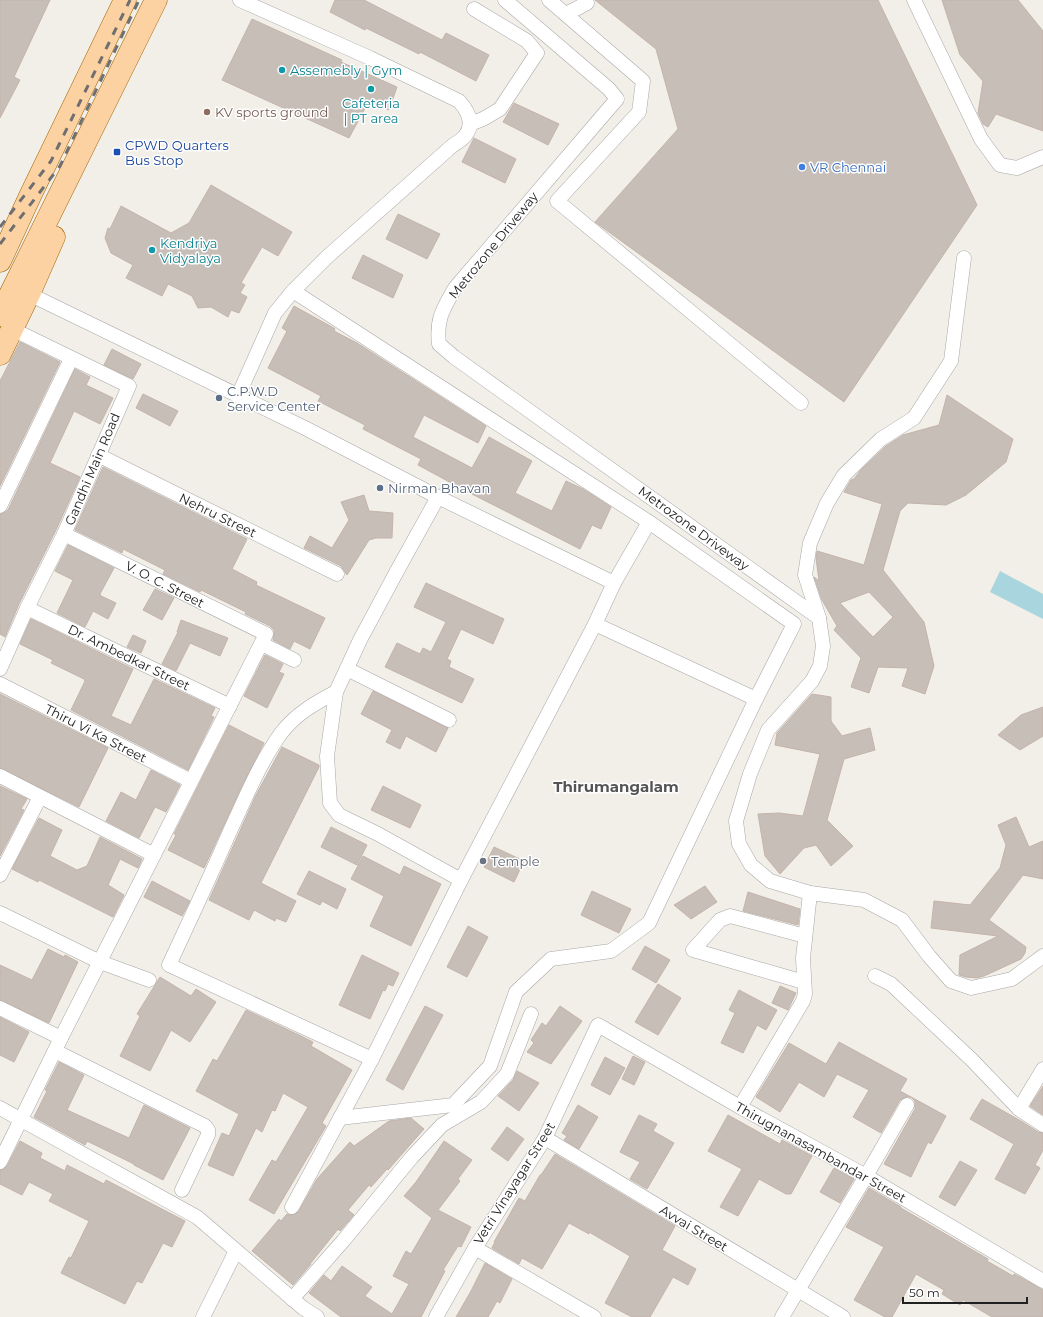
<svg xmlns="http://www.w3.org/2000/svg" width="1043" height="1317" font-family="Montserrat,sans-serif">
<rect width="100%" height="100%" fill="#f2eee8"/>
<polygon fill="#a9d5df" points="1000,571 1043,594 1043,619 990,592"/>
<g fill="#c7beb7" stroke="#c4b4aa" fill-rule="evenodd">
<polygon points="0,0 50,0 14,77 20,80 0,118"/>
<polygon points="335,0 364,0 442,40 446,33 489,55 476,81 420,52 419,54 366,28 365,30 330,12"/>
<polygon points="595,0 878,0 977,205 844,402 595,222 678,129 656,49"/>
<polygon points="942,0 1018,0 1043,31 1043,131 996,114 988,127 983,124 978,113 983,81 960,55"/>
<polygon points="252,19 342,60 341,62 397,87 389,110 369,101 349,138 222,80"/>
<polygon points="514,103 559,124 548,145 503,122"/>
<polygon points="474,138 516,159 505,183 462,162"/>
<polygon points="211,185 292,232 278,256 262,247 241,283 245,285 240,293 247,297 239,313 231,310 228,317 211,307 198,308 192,296 168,284 162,296 126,278 133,265 111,253 105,238 108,228 110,229 121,206 171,233 189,223"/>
<polygon points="398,214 440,234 427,259 386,239"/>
<polygon points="363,255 403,275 393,298 352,278"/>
<polygon points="294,306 332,327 335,329 334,331 357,343 486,426 478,443 424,415 413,437 472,468 489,437 532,461 515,493 552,511 566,481 583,489 611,507 601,529 592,525 580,549 468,492 418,465 421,459 363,429 365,425 318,401 321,396 268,368 287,331 282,328"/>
<polygon points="20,342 60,362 0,486 0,381"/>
<polygon points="112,349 141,364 133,379 104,365"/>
<polygon points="75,369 90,377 86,385 113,398 100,424 74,411 50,463 80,477 56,530 19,604 5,637 0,634 0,514 4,513 8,510"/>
<polygon points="143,394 178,411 170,426 136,408"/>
<path d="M947,395L1013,439L1006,462L966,495L946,505L908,503L900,511L883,570L924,622L934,666L925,694L902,686L908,668L878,667L869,693L851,687L861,658L834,630L837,626L822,600L814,577L819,581L816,558L817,551L864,565L882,504L844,492L851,480L854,479L860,471L886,446L903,435L939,425ZM869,592L893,617L873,637L840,603Z"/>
<polygon points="103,467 247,539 232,569 257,582 256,585 325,618 310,649 294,641 290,649 273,640 274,634 274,630 270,626 245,614 246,612 201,590 200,592 163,574 165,570 123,549 122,553 75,530"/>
<polygon points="364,495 369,511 393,513 392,538 376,538 369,540 347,575 341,566 304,548 310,536 332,548 349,520 341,502"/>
<polygon points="68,545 114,568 100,594 101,596 116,603 108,619 93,611 85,627 57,613 73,580 55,571"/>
<polygon points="426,583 504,619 493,644 461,629 447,659 451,661 449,667 474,679 462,703 385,667 397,643 420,654 423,648 431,652 446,622 414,607"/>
<polygon points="155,589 174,598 162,620 143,610"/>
<polygon points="31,619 133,669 111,716 131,725 154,679 215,708 211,716 214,717 188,770 71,710 85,681 84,679 51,663 53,660 20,644"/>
<polygon points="181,620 228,638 220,656 190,643 176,671 162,664 178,632 177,632"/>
<polygon points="133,635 146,641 141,653 127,647"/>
<polygon points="265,655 283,664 279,672 284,674 267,708 244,696"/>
<polygon points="373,691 448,728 436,752 406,736 400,749 386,742 392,730 361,714"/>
<polygon points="0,694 108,748 79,807 0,768"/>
<polygon points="812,694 831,697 831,721 842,736 870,728 875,750 844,759 827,820 853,846 831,866 816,845 804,848 780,874 765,856 758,814 779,813 803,816 820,754 775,745 777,733"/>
<polygon points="1043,707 1043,736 1020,750 998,735 1021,715"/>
<polygon points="229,725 264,743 241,788 204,868 168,850 176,835 174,834"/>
<polygon points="282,747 319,765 319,767 261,883 296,901 286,922 276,918 275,921 254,910 249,920 209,900 256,795"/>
<polygon points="151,770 180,785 166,812 155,807 139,838 106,821 121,792 136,800"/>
<polygon points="0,786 27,799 21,809 24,810 0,856"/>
<polygon points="383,786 421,805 410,828 371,810"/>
<polygon points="1016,817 1029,847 1043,841 1043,879 1023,875 989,920 1026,947 1025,953 1021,959 984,976 977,978 966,977 959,975 960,955 998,936 931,928 934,901 970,905 1000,868 1006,845 998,825"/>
<polygon points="39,818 62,830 50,856 77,870 87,866 100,837 142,859 138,868 120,859 108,885 124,895 113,917 39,880 38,882 12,869"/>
<polygon points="331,827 367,845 357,865 321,847"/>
<polygon points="494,847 524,861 514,882 484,867"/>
<polygon points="363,856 400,875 404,866 441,884 411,946 370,926 384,896 351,879"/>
<polygon points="309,871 346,889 337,909 322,901 320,905 297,894"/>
<polygon points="152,881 190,901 182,916 144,897"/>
<polygon points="705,886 717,902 691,919 674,905"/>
<polygon points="592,891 631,909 619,933 581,915"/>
<polygon points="748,892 800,909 798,925 743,911"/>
<polygon points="468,926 488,937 467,977 447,967"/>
<polygon points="645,946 670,960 656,983 632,969"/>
<polygon points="48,949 64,957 65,955 78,962 49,1023 0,1000 0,965 32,980"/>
<polygon points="362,955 399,973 393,986 388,984 385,991 383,990 370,1019 339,1005"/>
<polygon points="160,977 191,996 196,989 216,1002 190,1042 171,1030 150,1071 120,1056 140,1016 137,1014"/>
<polygon points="658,984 681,998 658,1035 635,1022"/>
<polygon points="780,986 796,993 788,1010 772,1003"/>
<polygon points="739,990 777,1010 766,1030 757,1025 743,1053 721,1043 735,1013 729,1010"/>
<polygon points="425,1006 443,1015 403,1090 386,1080"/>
<polygon points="560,1006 582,1021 551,1064 527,1052 534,1043 531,1040 542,1023 546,1026"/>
<polygon points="246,1010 299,1035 313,1042 311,1046 352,1070 322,1123 326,1126 274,1214 249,1200 272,1160 276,1162 308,1107 283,1093 275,1111 272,1110 262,1132 256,1128 233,1176 208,1165 222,1133 229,1136 239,1114 196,1091 213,1059 217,1061"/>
<polygon points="0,1017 29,1032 14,1062 0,1055"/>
<polygon points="839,1042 907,1079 900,1091 946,1116 931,1144 928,1142 911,1177 884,1164 915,1109 915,1101 911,1097 907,1097 900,1100 881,1133 853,1117 869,1090 837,1074 824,1097 799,1082 780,1112 756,1097 789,1043 826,1064"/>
<polygon points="633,1056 645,1062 634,1085 622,1079"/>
<polygon points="605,1057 625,1068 610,1095 591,1085"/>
<polygon points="59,1062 84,1075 67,1110 129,1138 144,1105 190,1128 163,1180 134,1165 134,1164 87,1141 85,1145 34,1117 47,1091 45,1090"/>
<polygon points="517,1071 539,1083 519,1111 498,1096 513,1080"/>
<polygon points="1043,1086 1043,1115 1030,1106"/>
<polygon points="982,1099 1021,1121 1038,1132 1043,1133 1043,1150 1035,1165 1040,1168 1025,1194 995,1179 1014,1144 970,1119"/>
<polygon points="578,1105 598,1117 579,1149 564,1140 567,1136 562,1133"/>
<polygon points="639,1115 657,1124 653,1131 674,1143 647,1189 630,1179 640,1162 620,1152"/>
<polygon points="728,1115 780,1144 782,1140 812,1156 791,1194 786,1194 759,1179 738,1216 720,1207 742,1169 708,1151"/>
<polygon points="411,1118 424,1129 388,1170 387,1169 371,1187 369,1185 348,1210 354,1215 340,1231 338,1229 310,1264 311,1264 293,1285 252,1251 279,1219 281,1221 287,1214 293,1215 299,1211 317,1179 350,1142 354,1146 389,1121"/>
<polygon points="507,1127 524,1139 508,1161 491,1149"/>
<polygon points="20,1141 42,1153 40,1158 65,1171 67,1165 104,1184 106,1180 185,1221 172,1247 163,1243 142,1283 137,1281 125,1304 61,1273 69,1257 71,1258 89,1221 49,1201 53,1194 29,1182 22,1195 0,1184 0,1170 4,1169 7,1166"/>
<polygon points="444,1141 472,1160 458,1179 460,1181 438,1210 471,1227 461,1247 458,1246 443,1270 445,1271 421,1317 341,1317 309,1293 324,1275 331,1281 342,1266 372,1287 365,1296 392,1314 409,1284 393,1276 406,1251 411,1254 432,1218 404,1196 416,1182"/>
<polygon points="555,1154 675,1226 662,1250 696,1269 688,1285 673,1277 650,1317 632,1317 605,1303 630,1256 589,1232 589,1234 569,1223 542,1269 522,1258 519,1264 492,1248 495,1242 494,1242 519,1198 525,1201 540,1175 541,1175"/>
<polygon points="960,1161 977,1170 955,1206 939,1197"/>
<polygon points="834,1168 854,1179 840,1203 820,1192"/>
<polygon points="869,1188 901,1207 901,1208 988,1259 987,1261 1013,1276 1014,1274 1018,1276 1043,1290 1043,1317 992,1317 963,1300 960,1305 942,1294 944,1290 916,1274 892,1317 885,1317 854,1300 884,1247 846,1227"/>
<polygon points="485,1263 512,1279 500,1303 497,1301 488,1317 456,1317 471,1291"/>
</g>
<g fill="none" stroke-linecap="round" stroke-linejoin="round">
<defs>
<g id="minor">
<path d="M505,0L609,89L617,99L455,288C443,309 436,319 439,344L454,357L819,618L823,646L820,666L812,681L768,730L750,774L736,821L739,844L751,865L770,881L810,893L864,900L902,920L929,956L951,981L971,988L1012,979L1043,956"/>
<polyline points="549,0 643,81 639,112 557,201 801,403"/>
<polyline points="914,0 981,139 1000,165 1017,168 1043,157"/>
<polyline points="566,14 587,3"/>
<polyline points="470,124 483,119 500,109 537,53 527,41 474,9"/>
<polyline points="293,291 649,522"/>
<polyline points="29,294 305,428 438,497 397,571 360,640 336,692 327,756 330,803 339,815 378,834 461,880 372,1059 292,1207"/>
<path d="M238,396L275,313L293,291L327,257L452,146C456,143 462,140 465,136C475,124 468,111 459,101L370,58L240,0"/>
<polyline points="98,455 337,574"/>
<polyline points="438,497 614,583 595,624 461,880"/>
<polyline points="0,506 71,359"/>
<polyline points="27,608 230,706"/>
<polyline points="819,618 805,575 810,543 827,503 844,475 881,439 914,418 951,361 964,258"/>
<polyline points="595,624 756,699"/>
<polyline points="262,644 294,660"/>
<polyline points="0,669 27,608 64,534 129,386 12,329"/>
<polyline points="347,669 449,720"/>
<polyline points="0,684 191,781"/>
<path d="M336,692C315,703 296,714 282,732C261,760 246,797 231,829C211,875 190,920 169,965L372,1059"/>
<polyline points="0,776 154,855"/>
<polyline points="0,875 40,797"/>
<polyline points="0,913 100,962 149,980"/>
<polyline points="875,976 891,984 972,1060 1019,1109 1043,1125"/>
<polyline points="804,982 693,950 720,920 730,916 805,936"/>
<polyline points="0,1008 61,1038"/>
<polyline points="55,1051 205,1126 208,1130 208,1135 182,1190"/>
<polyline points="740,1107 803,1001 805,994 803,958 810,893"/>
<polyline points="0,1108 197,1217 303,1308 317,1317"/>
<polyline points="1019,1109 1043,1069"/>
<polyline points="340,1118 453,1105 490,1066 516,992 551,959 611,951 649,923 756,699 794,624 649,522 614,583"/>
<polyline points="545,1138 843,1317"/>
<polyline points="0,1162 61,1038 266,634 64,534"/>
<polyline points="475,1248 594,1317"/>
<polyline points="292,1299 343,1241 412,1157 442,1125 481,1102 507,1074 531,1014"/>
<polyline points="203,1317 236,1251"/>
<polyline points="436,1317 475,1248 545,1138 598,1025 740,1107 866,1176 1043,1281"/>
<polyline points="782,1317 866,1176 907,1105"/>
</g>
<g id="primary">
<polyline points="0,261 31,194 125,0"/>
<polyline points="0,315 156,0"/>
<polyline points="0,354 29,294 54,237"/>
</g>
</defs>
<use href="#minor" stroke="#a8a8a8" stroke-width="15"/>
<use href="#primary" stroke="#9f6400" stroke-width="23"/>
<use href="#minor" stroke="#fff" stroke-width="14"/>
<use href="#primary" stroke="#fcd2a3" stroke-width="22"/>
<g stroke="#6f6f6f" stroke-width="3" stroke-dasharray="8 8" stroke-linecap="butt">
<polyline points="0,227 51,161 130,0"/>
<polyline points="0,244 60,166 139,0"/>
</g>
</g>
<g fill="#0f9aa8" stroke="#fff" stroke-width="1.5">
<circle cx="282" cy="70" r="4"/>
<circle cx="371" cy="89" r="4"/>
<circle cx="152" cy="250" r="4"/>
</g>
<circle fill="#8d6e63" stroke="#fff" stroke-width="1.5" cx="207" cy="112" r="4"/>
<rect fill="#1a4fb4" stroke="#fff" stroke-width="1.5" x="113" y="148" width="8" height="8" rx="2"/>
<circle fill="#3f7fe0" stroke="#fff" stroke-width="1.5" cx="802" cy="167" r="4"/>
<g fill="#5c6f8a" stroke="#fff" stroke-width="1.5">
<circle cx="219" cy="398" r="4"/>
<circle cx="380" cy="488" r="4"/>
</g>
<circle fill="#6b7280" stroke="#fff" stroke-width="1.5" cx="483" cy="861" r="4"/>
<g text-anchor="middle" stroke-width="3" stroke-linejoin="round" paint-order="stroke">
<g font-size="13" fill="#0d838f" stroke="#fff" text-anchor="start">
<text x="290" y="75">Assemebly | Gym</text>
<text x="371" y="108" text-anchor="middle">Cafeteria<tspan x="371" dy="15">| PT area</tspan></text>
<text x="160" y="248">Kendriya<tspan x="160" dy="15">Vidyalaya</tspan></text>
</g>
<g font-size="13" fill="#785e54" stroke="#fff" text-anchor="start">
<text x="215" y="117">KV sports ground</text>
</g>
<g font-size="13" fill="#164399" stroke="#fff" text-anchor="start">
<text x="125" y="150">CPWD Quarters<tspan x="125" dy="15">Bus Stop</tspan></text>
</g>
<g font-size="13" fill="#366cbe" stroke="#fff" text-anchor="start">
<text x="810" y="172">VR Chennai</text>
</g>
<g font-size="13" fill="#212121" stroke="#fff">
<text transform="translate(493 245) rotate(-51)" y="5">Metrozone Driveway</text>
<text transform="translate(92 469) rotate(-67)" y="5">Gandhi Main Road</text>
<text transform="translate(218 515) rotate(26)" y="5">Nehru Street</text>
<text transform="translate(694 528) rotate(36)" y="5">Metrozone Driveway</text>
<text transform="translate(165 584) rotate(27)" y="5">V. O. C. Street</text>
<text transform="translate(129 657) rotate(26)" y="5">Dr. Ambedkar Street</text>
<text transform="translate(96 733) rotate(27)" y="5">Thiru Vi Ka Street</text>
<text transform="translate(821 1152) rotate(29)" y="5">Thirugnanasambandar Street</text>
<text transform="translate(514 1183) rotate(-58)" y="5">Vetri Vinayagar Street</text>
<text transform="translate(694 1228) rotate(31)" y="5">Avvai Street</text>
</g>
<g font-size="13" fill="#4e5e75" stroke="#fff" text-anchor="start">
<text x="227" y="396">C.P.W.D<tspan x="227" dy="15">Service Center</tspan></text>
<text x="388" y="493">Nirman Bhavan</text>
</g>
<g font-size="13" fill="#5b616d" stroke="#fff" text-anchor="start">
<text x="491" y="866">Temple</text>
</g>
<g font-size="15" font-weight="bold" fill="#545454" stroke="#fff">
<text x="616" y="792">Thirumangalam</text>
</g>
</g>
<path d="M903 1297v6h124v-6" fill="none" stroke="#212121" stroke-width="2"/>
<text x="909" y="1297" font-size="12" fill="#212121" stroke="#ffffff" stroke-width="3" paint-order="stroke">50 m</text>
</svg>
